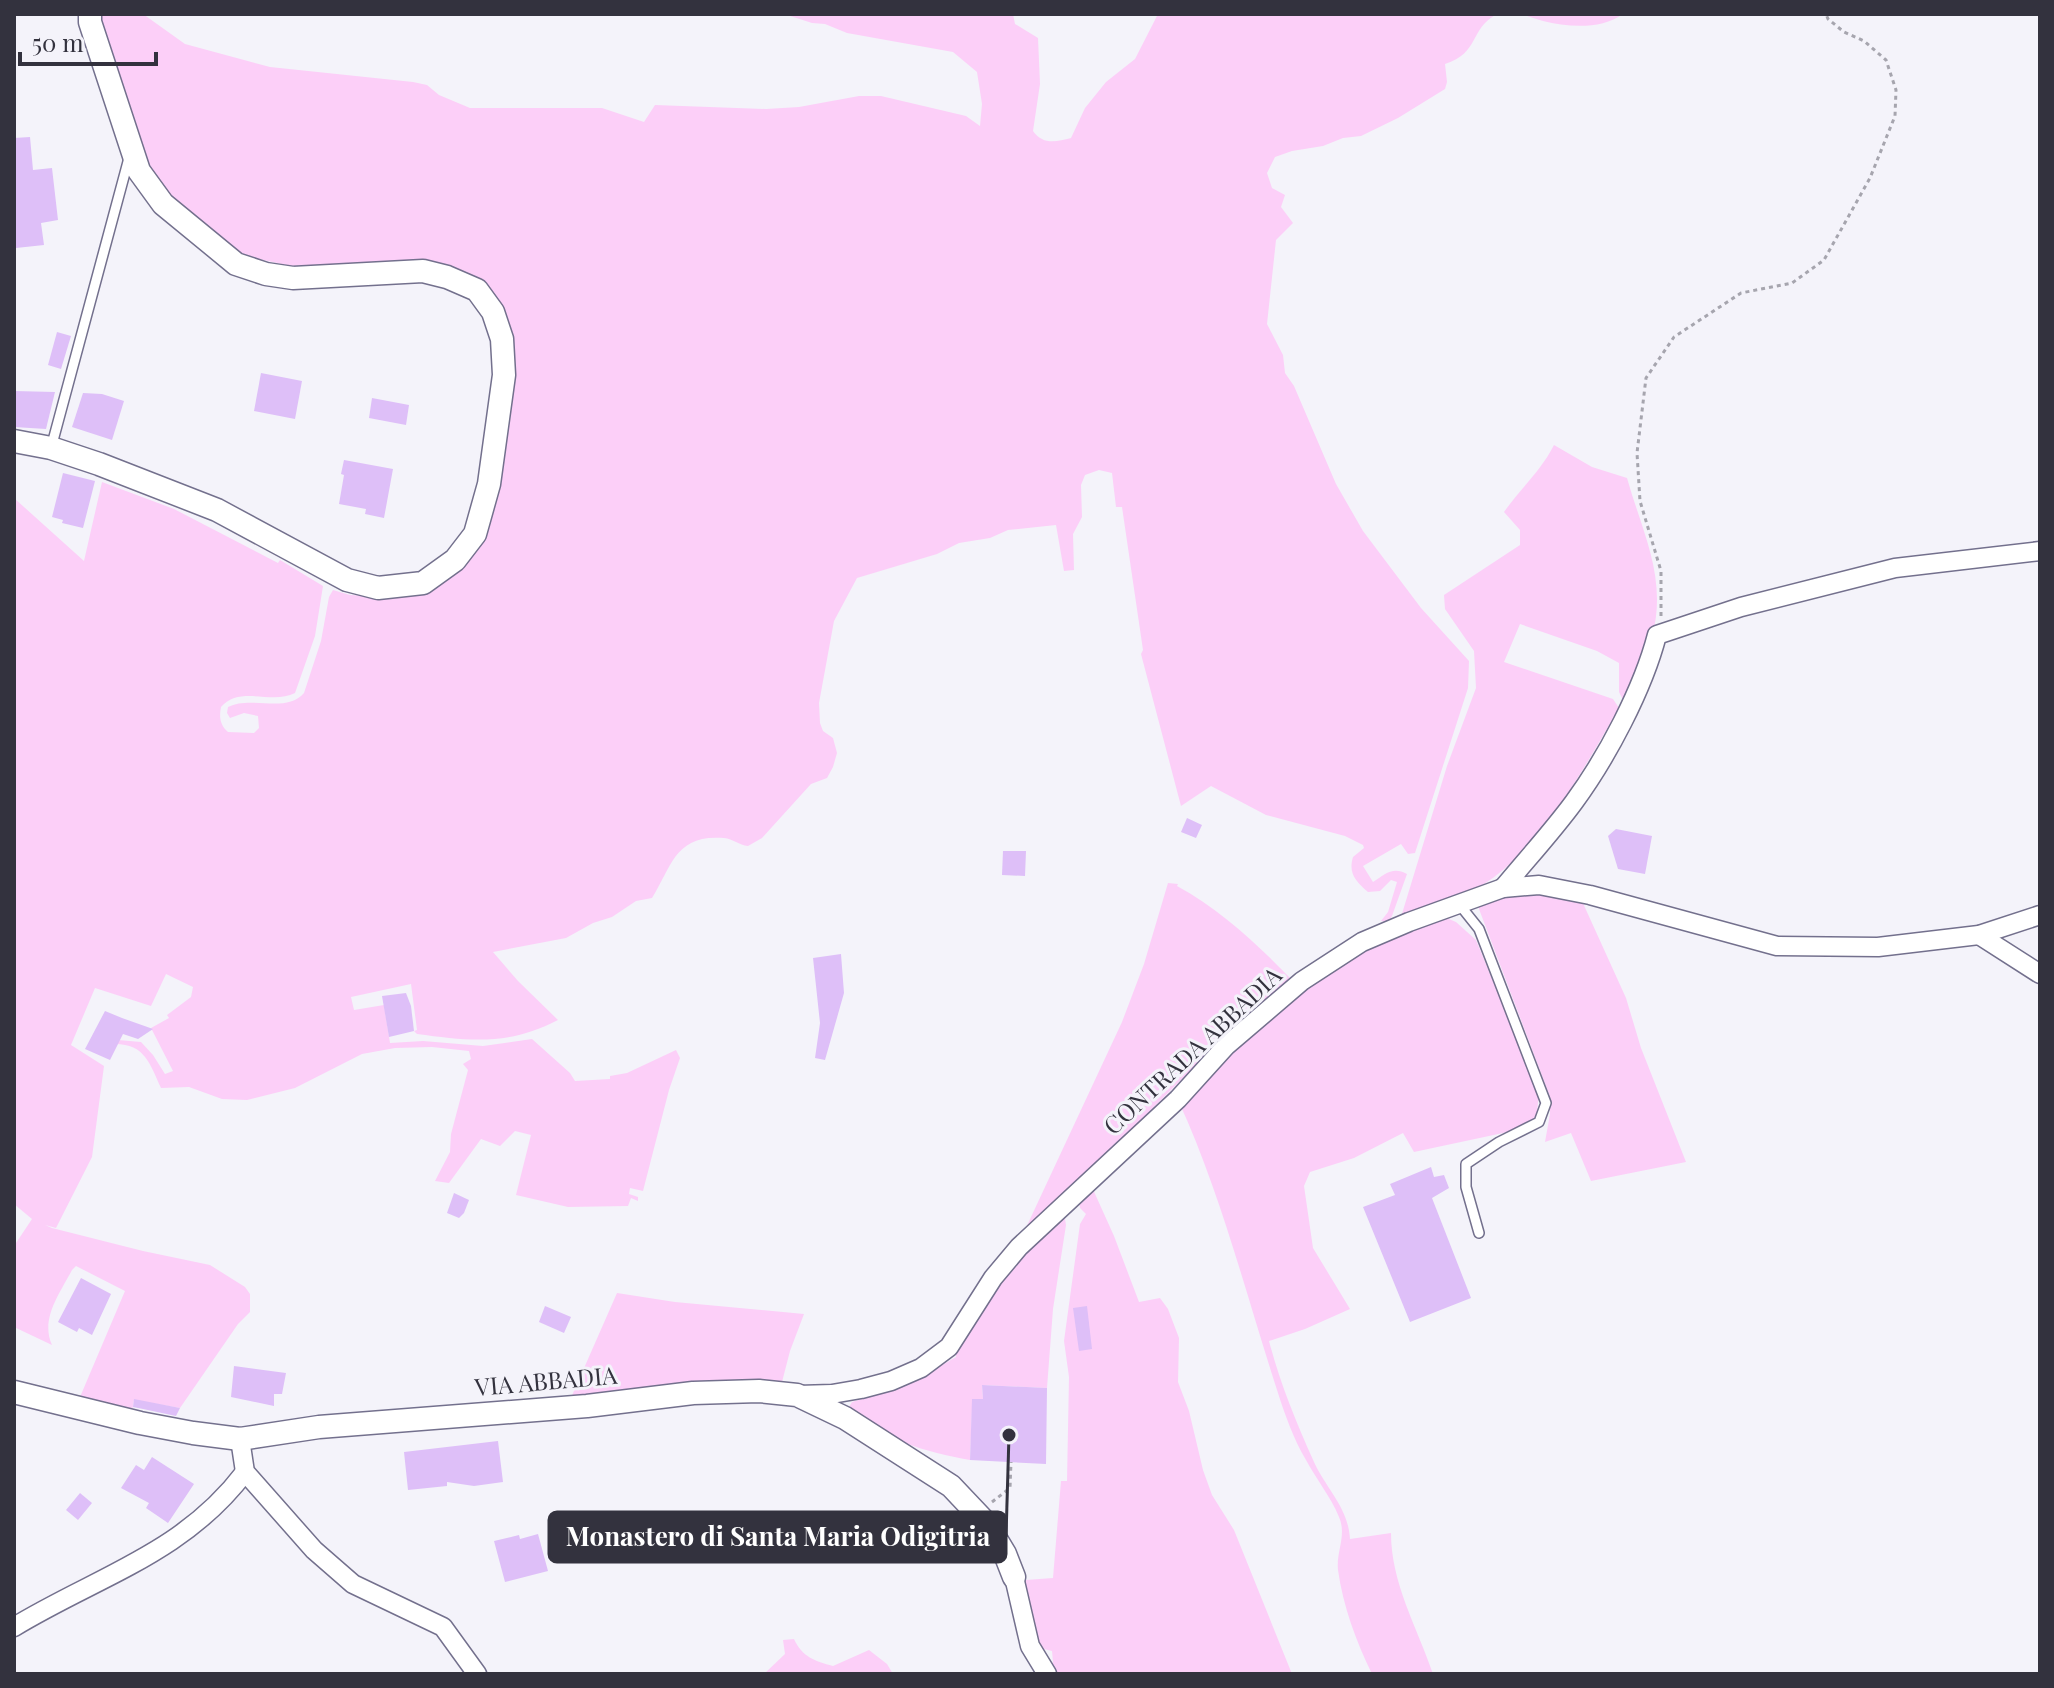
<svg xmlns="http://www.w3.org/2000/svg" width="2054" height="1688" font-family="'Playfair Display',serif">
<rect width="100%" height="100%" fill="#f4f3fa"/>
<g fill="#fccff8">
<path d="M95,14H143L185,44L270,67L413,82L427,85L439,95L470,108H602L644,122L655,105L766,109L799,107L859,96H881L966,116L980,126L982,104L977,72L953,52L847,33L825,24L812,23L784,14H1013L1015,24L1038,38L1040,84L1033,131C1043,145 1056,142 1071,138L1085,108L1106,82L1135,59L1158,14H1497C1469,29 1480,53 1445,64L1447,82L1445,89L1398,118L1361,136L1343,138L1323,146L1292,151L1275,157L1267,173L1272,188L1285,195L1281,207L1293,223L1276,240L1267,324L1283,355L1285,373L1294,386L1336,484L1363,531L1421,608L1469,661L1468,688L1415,853L1408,854L1401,844L1363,866L1373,882C1385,874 1393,866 1407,874L1392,916L1388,922L1381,921L1388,912L1397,882L1391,880L1380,891L1368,892C1356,881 1348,874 1353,857L1364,848L1363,845L1345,836L1266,815L1211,786L1181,806L1141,654L1143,650L1122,507H1116L1112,473L1099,470L1085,475L1081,485L1082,517L1073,534L1074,570L1064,571L1056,525L1008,530L990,538L959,543L937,554L857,578L834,621L819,703L820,723L823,731L833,738L837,753L833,767L827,778L811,784L762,838L748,846C739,845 733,839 724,838C675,834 672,866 652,898L636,901L612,917L593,923L566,938L493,952L518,981L558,1020C508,1046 470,1041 417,1034L414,1031L417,1030L411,984L351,997L354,1010L384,1005L390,1043L423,1041L483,1046L532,1039L570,1073L575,1081L610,1079V1076L627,1073L676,1050L680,1058L669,1090L643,1191L630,1188L629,1194L638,1197V1201L631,1198L628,1206L568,1207L516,1195L531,1135L515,1131L500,1146L481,1139L449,1183L435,1181L450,1152L451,1134L468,1070L463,1064L471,1059L469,1051L432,1047L395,1048L362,1054L295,1088L247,1100L222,1099L189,1087L161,1088C150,1064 145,1044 115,1044L118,1040L141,1042L153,1055L165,1074L173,1071L151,1028L169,1018L167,1015L191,997L193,987L166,974L151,1006L95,988L71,1045L104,1066L92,1157L56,1228L45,1225L52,1228L143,1251L210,1265L245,1287L250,1294V1312L238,1324L180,1408L134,1400L132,1411L80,1397L125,1291L76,1266L72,1270C60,1293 40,1319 52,1345L14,1327V1246L32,1219L14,1204V498L84,561L102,482L174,509L278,563L280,560L323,586L315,636L295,693C272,705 240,685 221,707C219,717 220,725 228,732L254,733L259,728L258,716L244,713L230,718L227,713L228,707C251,695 286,714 304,693L321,641L329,597L333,590L350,595L386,597L462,545L503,403L480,282C462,271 447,264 426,262L291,266L249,257L228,247L169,200L142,156Z"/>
<path d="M1518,14H1623C1601,30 1568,27 1543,21C1534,19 1527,15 1518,14Z"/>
<path d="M1554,445L1592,467L1627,478C1642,532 1668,578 1652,637C1646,658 1633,680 1623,700L1619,692V663L1597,651L1520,624L1504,662L1613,699L1619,708C1584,768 1541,849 1481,886C1456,900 1427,908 1401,917L1447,766L1476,688L1474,651L1445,609L1444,595L1520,545V530L1504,512C1520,489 1541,471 1554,445Z"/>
<path d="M1168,883L1178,884L1177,886C1221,910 1258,945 1292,980L1210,1051L1113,1148L1024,1232L1122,1022L1144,964Z"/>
<polygon points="1515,894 1567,894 1582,901 1626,998 1641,1048 1686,1162 1591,1181 1571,1133 1545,1142 1550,1114 1550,1097 1479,909 1478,903"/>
<path d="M1444,917L1456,922L1476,940L1539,1093L1537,1112L1531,1125L1503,1133L1414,1152L1403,1133L1354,1158L1310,1172L1304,1186L1313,1248L1350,1309L1305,1329L1269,1341C1280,1383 1296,1422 1314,1462C1327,1490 1348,1507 1350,1539L1391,1533C1391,1583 1417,1627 1433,1674H1372C1356,1641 1343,1606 1338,1570C1336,1552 1347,1535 1339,1517C1331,1497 1316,1479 1306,1460C1294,1440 1285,1415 1278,1393C1246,1295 1221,1193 1178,1100L1293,995L1372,943Z"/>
<polygon points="1091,1185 1114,1236 1139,1302 1160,1298 1168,1309 1179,1338 1178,1382 1189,1411 1203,1470 1212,1495 1234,1530 1292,1674 1049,1674 1048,1670 1053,1662 1052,1651 1040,1648 1023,1587 1026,1580 1053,1578 1061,1481 1067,1481 1069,1377 1064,1341 1080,1224 1086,1214 1080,1208 1079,1200"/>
<path d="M1061,1218L1065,1219L1066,1225L1053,1309L1047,1388L982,1385L983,1399L972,1410L970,1460C926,1452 881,1440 849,1407L852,1402L908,1385L956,1357V1348L1017,1260Z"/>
<polygon points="617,1293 675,1302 804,1314 790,1351 782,1382 750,1379 570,1400"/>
<path d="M794,1639C802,1657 815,1661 833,1666L869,1650L887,1664L893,1674H764L785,1654L783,1640Z"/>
</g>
<g fill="#debff8">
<polygon points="30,137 33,170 52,168 58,220 41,223 44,245 16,248 14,138"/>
<polygon points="57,332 71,336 61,369 48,365"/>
<polygon points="261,373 302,381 295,419 254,411"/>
<polygon points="14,391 55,392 46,429 14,427"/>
<polygon points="83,393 102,394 124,401 112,440 72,427"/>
<polygon points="372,398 409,405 406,425 369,418"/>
<polygon points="344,460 393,469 384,518 365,514 366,509 339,504 344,475 341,474"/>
<polygon points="63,473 95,481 83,528 62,523 63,520 52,517"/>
<polygon points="1187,818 1202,825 1196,838 1181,832"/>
<polygon points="1616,829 1652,836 1645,874 1618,869 1608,836"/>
<polygon points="1003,851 1026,851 1025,876 1002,875"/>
<polygon points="841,954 844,993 825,1060 815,1058 820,1023 813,958"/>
<polygon points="406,993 411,1006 414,1031 389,1037 382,996"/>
<polygon points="105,1011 122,1018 153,1029 138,1039 123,1034 110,1060 85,1049"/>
<polygon points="1431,1167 1434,1177 1444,1175 1449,1188 1432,1198 1471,1298 1410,1322 1363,1207 1395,1195 1390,1184"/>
<polygon points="454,1193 469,1200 464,1213 459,1218 447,1213"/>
<polygon points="81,1278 111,1294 92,1335 79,1328 77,1332 58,1322"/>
<polygon points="545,1306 571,1317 564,1333 539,1322"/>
<polygon points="1087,1306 1092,1349 1079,1351 1073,1308"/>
<polygon points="234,1366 286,1373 282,1394 274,1394 274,1406 231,1397"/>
<polygon points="982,1385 1047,1388 1046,1464 970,1460 972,1399 983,1399"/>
<polygon points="134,1399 180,1408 176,1416 143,1409 133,1407"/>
<polygon points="498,1441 503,1482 474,1486 447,1482 447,1486 408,1490 404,1452"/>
<polygon points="152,1457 194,1484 168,1523 146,1508 149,1503 121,1488 136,1465 144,1470"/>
<polygon points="80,1493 92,1503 78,1520 66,1510"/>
<polygon points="538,1534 548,1571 505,1582 494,1541 519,1535 520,1539"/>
</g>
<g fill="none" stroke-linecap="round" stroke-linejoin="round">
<defs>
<g id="service">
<polyline points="51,448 129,158"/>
<polyline points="1459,904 1479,929 1546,1103 1539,1122 1499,1142 1466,1164 1466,1187 1479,1233"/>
</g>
<g id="minor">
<path d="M1503,888C1526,860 1552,832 1574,802C1607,757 1643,689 1657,635L1741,607L1895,568L2040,551"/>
<polyline points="1979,935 2040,974"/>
<polyline points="798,1395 832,1394 861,1389 891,1381 921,1368 949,1347 993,1278 1019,1247 1178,1099 1226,1046 1302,981 1362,942 1409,922 1503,888 1539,885 1590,895 1777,946 1878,947 1979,935 2040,915"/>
<polyline points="240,1439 245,1472 314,1550 353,1584 443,1627 477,1674"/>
<polyline points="1014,1577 1030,1646 1047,1674"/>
<path d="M14,1627C98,1576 183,1554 245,1472"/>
</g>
<g id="tertiary">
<polyline points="14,441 51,448 99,464 217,510 347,580 378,588 423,583 455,560 475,534 489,484 504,375 502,339 493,312 477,290 447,277 423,271 293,278 266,274 236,264 163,204 139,171 90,22 90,14"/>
<polyline points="14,1392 140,1423 193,1433 240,1439 319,1427 587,1406 693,1393 759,1391 797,1395 845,1418 951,1486 987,1524 1005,1554 1014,1577"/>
</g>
</defs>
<use href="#service" stroke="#73708d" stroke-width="12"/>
<use href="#minor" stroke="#73708d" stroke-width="21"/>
<use href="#tertiary" stroke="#73708d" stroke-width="25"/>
<g stroke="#a6a5ae" stroke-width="3" stroke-dasharray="4 4" stroke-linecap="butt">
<polyline points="1661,616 1661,571 1640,501 1637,453 1646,378 1674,337 1741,293 1792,283 1824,260 1870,178 1895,116 1896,90 1886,60 1864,41 1844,32 1828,19 1826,14"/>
<polyline points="992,1502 1010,1488 1011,1462"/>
</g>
<use href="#service" stroke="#fff" stroke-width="9"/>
<use href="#minor" stroke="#fff" stroke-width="18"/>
<use href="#tertiary" stroke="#fff" stroke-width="22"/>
</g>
<g text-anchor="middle" stroke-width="6" stroke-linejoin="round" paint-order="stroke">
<g font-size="24" fill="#33323e" stroke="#f4f3fa">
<text transform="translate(1193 1051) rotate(-43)" y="8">CONTRADA ABBADIA</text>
<text transform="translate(546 1382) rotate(-5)" y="8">VIA ABBADIA</text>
</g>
</g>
<path fill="none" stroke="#33323e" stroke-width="3" d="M1009 1435L1006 1537"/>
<circle fill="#33323e" stroke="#f4f3fa" stroke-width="3" cx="1009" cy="1435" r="8"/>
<rect fill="#33323e" stroke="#33323e" stroke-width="3" x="549" y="1512" width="457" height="50" rx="8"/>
<g font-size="26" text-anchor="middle" font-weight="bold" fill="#fff">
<text x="778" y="1546">Monastero di Santa Maria Odigitria</text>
</g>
<rect width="2054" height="1688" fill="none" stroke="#33323e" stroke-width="32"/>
<path d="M20 52v12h136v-12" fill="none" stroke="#33323e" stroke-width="4"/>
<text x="32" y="52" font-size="24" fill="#33323e" stroke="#f4f3fa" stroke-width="6" paint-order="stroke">50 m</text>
</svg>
